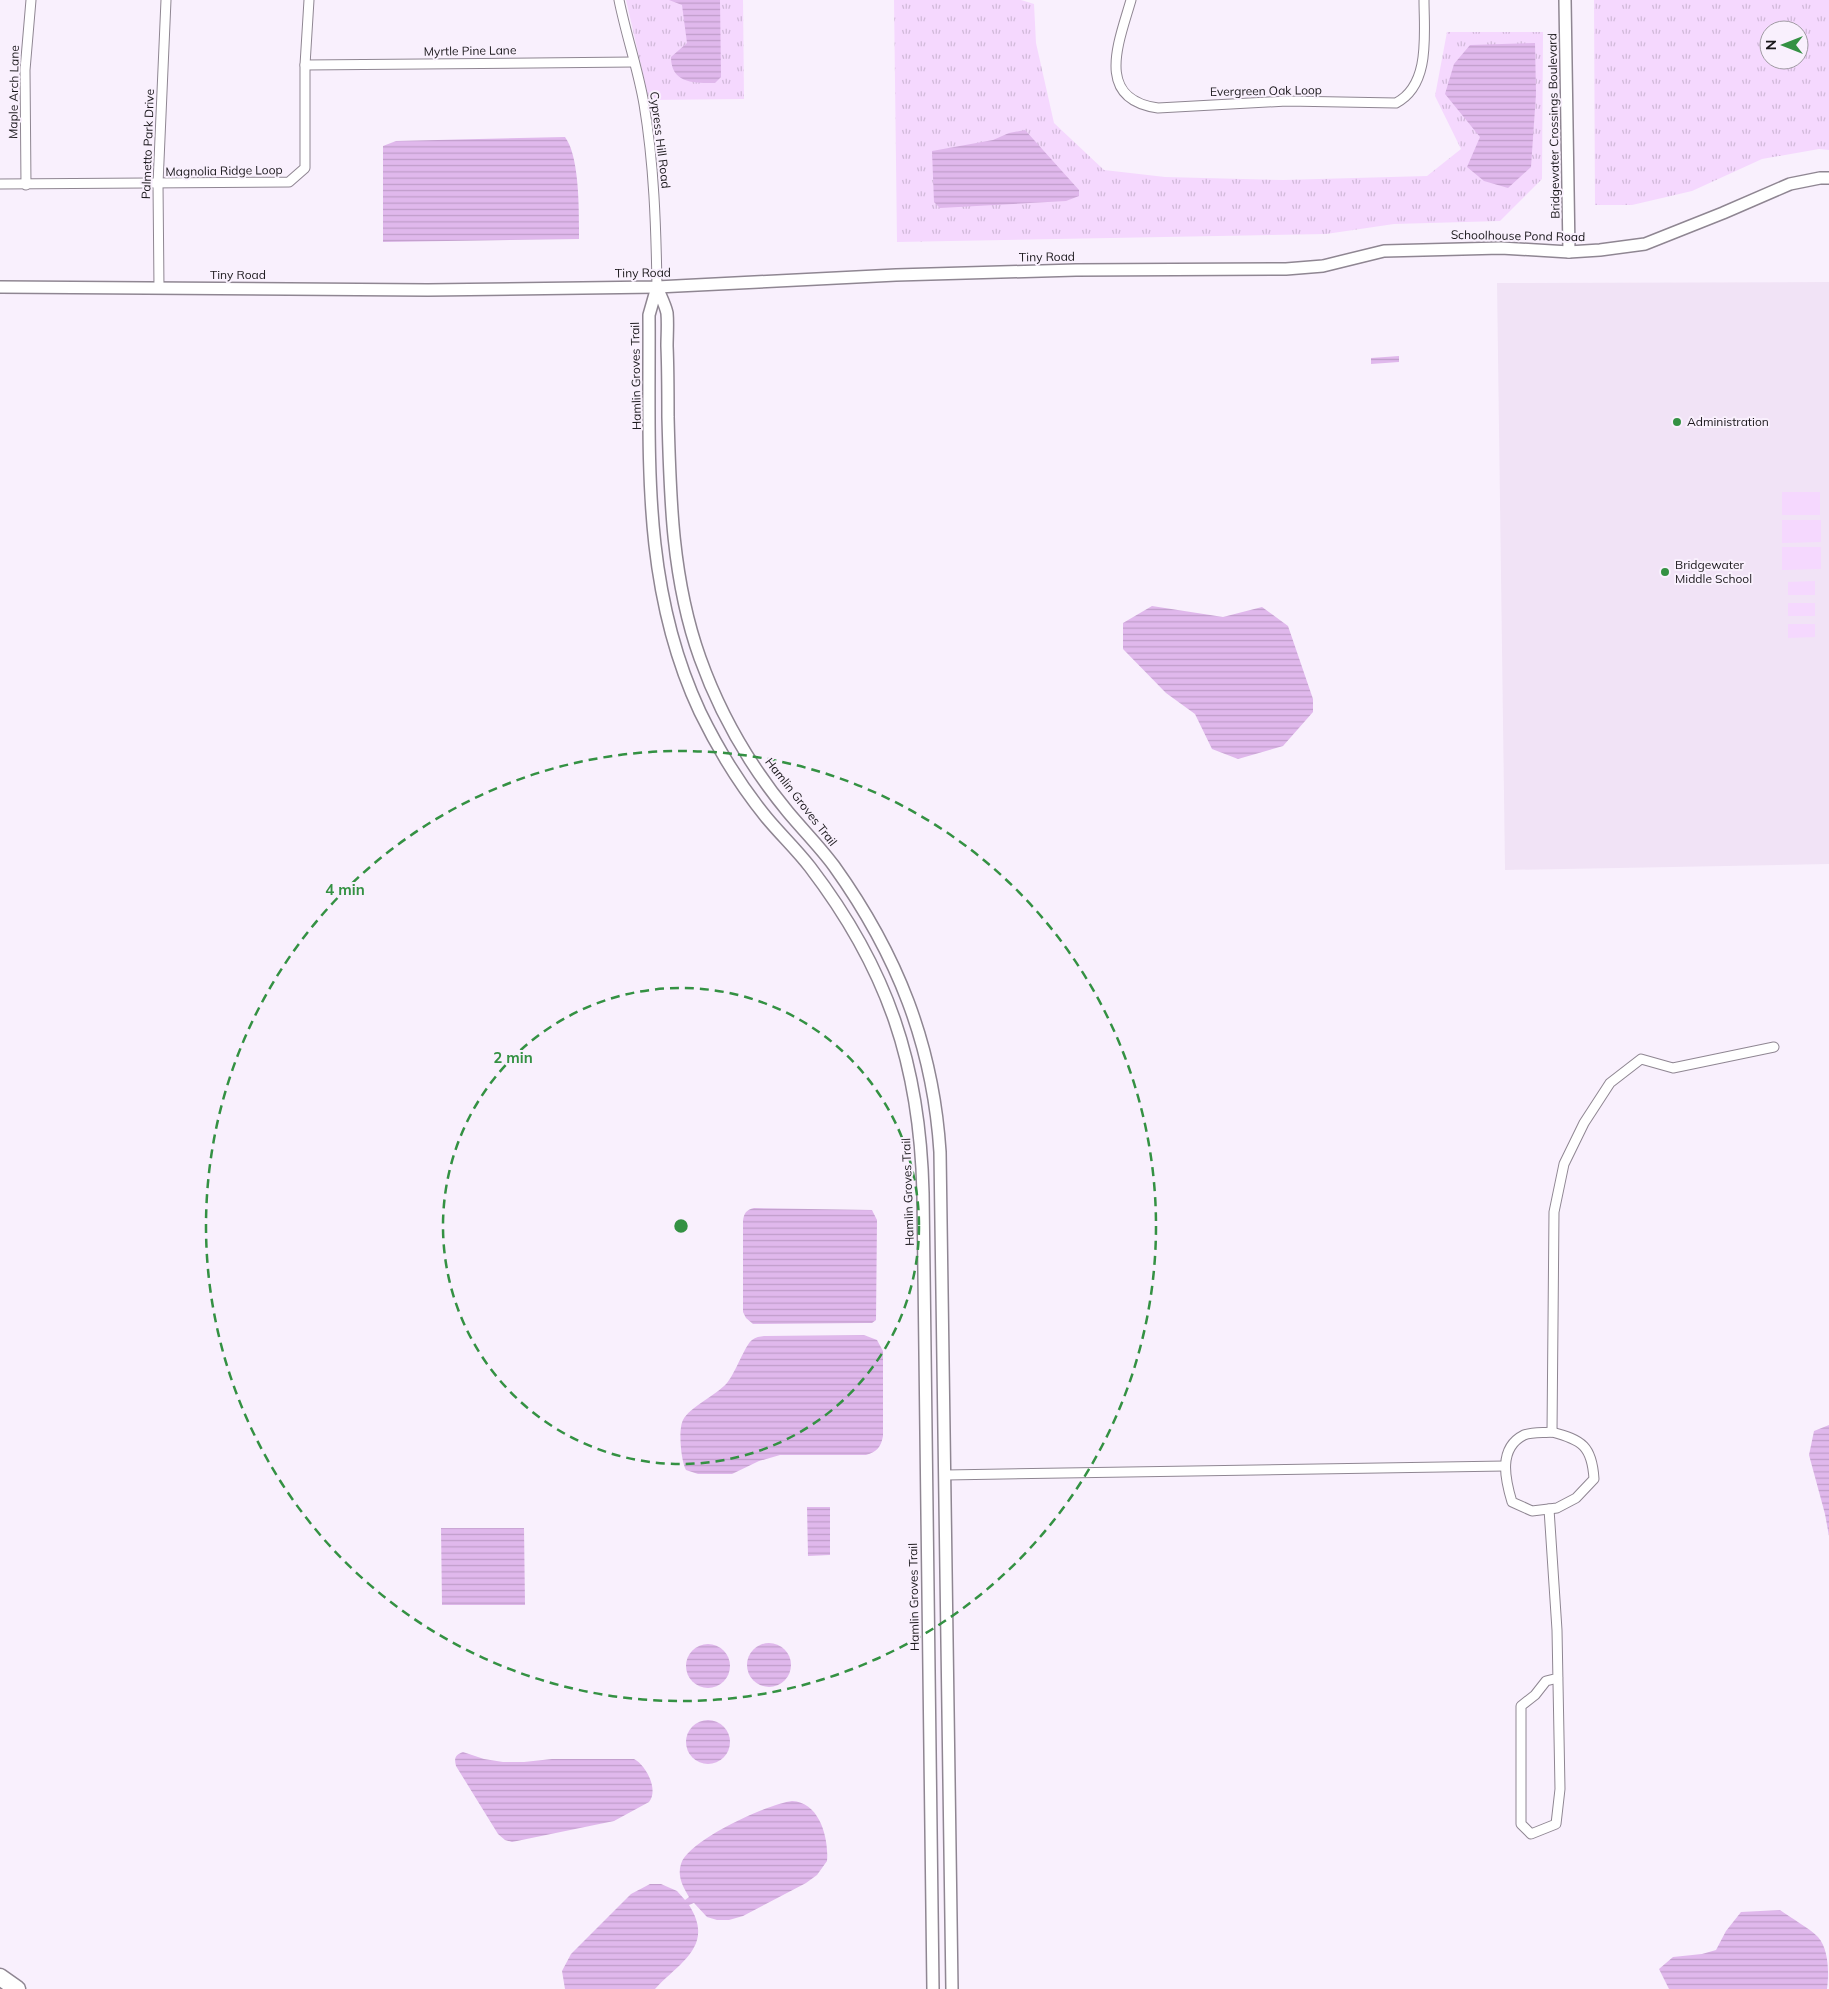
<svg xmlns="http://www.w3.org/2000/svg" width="1829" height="1989" font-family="Mulish,sans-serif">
<defs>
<pattern id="grass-tufts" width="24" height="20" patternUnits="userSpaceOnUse" patternTransform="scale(1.25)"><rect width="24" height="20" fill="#f5d8fe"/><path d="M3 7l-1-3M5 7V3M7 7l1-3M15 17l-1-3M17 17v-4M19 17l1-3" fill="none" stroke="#d1b9d9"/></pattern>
<pattern id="water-rules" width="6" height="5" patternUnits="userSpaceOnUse" patternTransform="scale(1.25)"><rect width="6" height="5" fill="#e0b8ec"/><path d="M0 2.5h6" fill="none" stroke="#c09dca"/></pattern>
</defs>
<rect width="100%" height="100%" fill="#f9f0fd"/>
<polygon fill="#f1e3f6" points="1829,282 1829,864 1505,870 1497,283"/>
<g fill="url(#grass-tufts)" fill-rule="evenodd">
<polygon points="626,0 743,0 744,99 649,100"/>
<polygon points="894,0 1021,0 1034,4 1036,43 1054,123 1104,170 1165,177 1283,180 1427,176 1461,149 1435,96 1447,32 1543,32 1542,179 1500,221 1394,224 1326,234 897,242"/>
<path d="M1594,0H1829V150L1819,149L1762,159L1692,191L1632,205H1595ZM1769,30H1799V60H1769Z"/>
</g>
<g fill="#f5d8fe">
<polygon points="1820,492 1820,515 1782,515 1782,492"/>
<polygon points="1782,520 1821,520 1821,542 1782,543"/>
<polygon points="1782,547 1821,547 1821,569 1782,570"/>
<polygon points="1815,581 1815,595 1788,595 1788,582"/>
<rect x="1788" y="603" width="27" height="13"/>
<polygon points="1788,624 1815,624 1815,637 1788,638"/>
</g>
<g fill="url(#water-rules)">
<path d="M669,0H720L721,77L715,83C695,83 671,84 671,57L687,43L682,5Z"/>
<polygon points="1535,43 1536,94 1531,167 1508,188 1484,181 1467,167 1480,137 1445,94 1454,64 1470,45"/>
<polygon points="1025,130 1079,190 1079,196 1066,201 940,208 934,202 932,151 993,140 1009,133"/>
<path d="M565,137C580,157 579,213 579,239L383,242V146L396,141Z"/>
<polygon points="1399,356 1399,362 1371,364 1371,358"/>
<polygon points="1152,606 1223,617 1262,607 1288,626 1313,699 1313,712 1283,746 1238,759 1212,749 1195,714 1166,693 1123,649 1123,623"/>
<path d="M754,1208L872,1210L877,1220L876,1320L872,1323H865L753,1324L746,1318L743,1312V1221C744,1213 746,1210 754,1208Z"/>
<path d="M864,1335L877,1340L883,1351V1436C881,1447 877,1452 866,1455H780L759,1461L732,1474H698L686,1470C681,1461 678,1430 683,1420C690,1407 715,1396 727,1383C736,1372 745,1345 752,1340C756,1337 762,1336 766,1336Z"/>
<polygon points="1829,1425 1829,1536 1825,1514 1809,1455 1814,1431"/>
<polygon points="807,1507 830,1507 830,1555 808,1556"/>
<polygon points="441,1528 524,1528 525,1605 442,1605"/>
<circle cx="769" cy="1665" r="22"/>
<circle cx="708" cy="1666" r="22"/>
<circle cx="708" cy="1742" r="22"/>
<path d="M463,1752L484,1759L503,1762H524L552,1759H634C646,1765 659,1790 649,1802L614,1821L512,1842L505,1840L498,1834L456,1766C454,1758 455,1755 463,1752Z"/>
<path d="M792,1801C820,1802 829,1839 827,1861L817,1875L806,1883L743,1916L729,1920H717L707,1917L694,1903L689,1905C715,1946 680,1962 655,1989H565L562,1971L571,1954L631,1894L650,1884H661L677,1891L685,1900L689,1897C683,1887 677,1876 681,1864C688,1840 768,1804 792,1801Z"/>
<path d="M1780,1910C1792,1919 1808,1927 1818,1937C1829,1949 1829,1974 1827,1989H1669L1659,1969L1673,1957L1702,1954L1716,1950L1726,1931L1741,1912Z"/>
</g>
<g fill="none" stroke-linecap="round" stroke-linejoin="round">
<defs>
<g id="minor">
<path d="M619,0C626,35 638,69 644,104C654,164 656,225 657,287"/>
<path d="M1131,0C1119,42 1094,99 1158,108L1287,101L1396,103C1431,85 1424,33 1424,0"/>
<polyline points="305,65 634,62"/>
<polyline points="0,184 289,182 305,168 305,65 309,0"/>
<polyline points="26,185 25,70 31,0"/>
<polyline points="159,288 158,184 166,0"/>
<polyline points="1552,1432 1554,1212 1564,1164 1584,1123 1610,1083 1641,1059 1673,1068 1774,1047"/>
<path d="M1552,1432C1582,1440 1592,1446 1594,1479L1576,1498L1557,1508L1532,1511L1512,1502C1505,1479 1498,1448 1524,1435C1532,1432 1544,1433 1552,1432Z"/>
<polyline points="946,1475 1505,1466"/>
<polyline points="1549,1509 1557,1630 1560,1789 1556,1824 1531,1834 1521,1824 1521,1706 1535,1695 1546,1681 1558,1678"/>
</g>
<g id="tertiary">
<polyline points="1565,0 1569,252"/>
<polyline points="0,287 428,290 657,287 896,275 1076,270 1286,269 1323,266 1384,251 1501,248 1569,252 1600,250 1645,244 1723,213 1790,184 1820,178 1829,178"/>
<path d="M657,287L649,315C650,453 640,584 700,712C718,749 740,785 766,817C780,834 796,849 810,867C888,969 920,1065 923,1193L933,1989"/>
<path d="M657,287C660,295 665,304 667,313C668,324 667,336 667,346C668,370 668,393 668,417C670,498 672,580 700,658C720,714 750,766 788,812C803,830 820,847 834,866C897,954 933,1044 940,1152L952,1989"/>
</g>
<polyline id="motorway" points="0,1977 17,1989"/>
</defs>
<use href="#minor" stroke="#8f8692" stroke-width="11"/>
<use href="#tertiary" stroke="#8f8692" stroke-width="14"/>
<use href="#motorway" stroke="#8f8692" stroke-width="19"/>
<use href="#minor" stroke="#fff" stroke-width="9"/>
<use href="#tertiary" stroke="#fff" stroke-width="11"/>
<use href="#motorway" stroke="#fff" stroke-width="16"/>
</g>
<g fill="none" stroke="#349143" stroke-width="2.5" stroke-dasharray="9 6">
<circle cx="681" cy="1226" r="238"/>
<circle cx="681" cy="1226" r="475"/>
</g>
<g fill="#349143" stroke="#f9f0fd" stroke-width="2">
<circle cx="1677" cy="422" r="5"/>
<circle cx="1665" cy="572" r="5"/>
</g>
<g text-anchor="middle" stroke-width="4" stroke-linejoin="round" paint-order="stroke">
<g font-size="12" fill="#1b181c" stroke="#f9f0fd">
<text transform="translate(470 51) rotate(-1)" y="4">Myrtle Pine Lane</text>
<text transform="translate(1266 91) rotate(-1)" y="4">Evergreen Oak Loop</text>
<text transform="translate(14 92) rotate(-89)" y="4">Maple Arch Lane</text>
<text transform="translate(1554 126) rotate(-91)" y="4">Bridgewater Crossings Boulevard</text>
<text transform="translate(660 140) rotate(83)" y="4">Cypress Hill Road</text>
<text transform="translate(148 144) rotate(-88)" y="4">Palmetto Park Drive</text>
<text transform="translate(224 171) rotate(-1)" y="4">Magnolia Ridge Loop</text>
<text transform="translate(1518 236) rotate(1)" y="4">Schoolhouse Pond Road</text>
<text transform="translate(1047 257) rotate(-1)" y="4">Tiny Road</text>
<text transform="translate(643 273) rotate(-1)" y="4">Tiny Road</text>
<text x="238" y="279">Tiny Road</text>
<text transform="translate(636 376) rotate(-91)" y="4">Hamlin Groves Trail</text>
<text transform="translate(801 802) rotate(52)" y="4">Hamlin Groves Trail</text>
<text transform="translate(908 1192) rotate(-92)" y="4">Hamlin Groves Trail</text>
<text transform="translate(914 1597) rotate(-91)" y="4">Hamlin Groves Trail</text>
</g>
<g font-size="12" fill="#1b181c" stroke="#f9f0fd" text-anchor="start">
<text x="1687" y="426">Administration</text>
<text x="1675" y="569">Bridgewater<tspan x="1675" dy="14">Middle School</tspan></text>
</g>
</g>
<circle cx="681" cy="1226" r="8" fill="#349143" stroke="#f9f0fd" stroke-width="2.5"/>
<g font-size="15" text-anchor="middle" font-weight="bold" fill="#349143" stroke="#f9f0fd" stroke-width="4" stroke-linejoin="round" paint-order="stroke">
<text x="345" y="895">4 min</text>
<text x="513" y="1063">2 min</text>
</g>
<g transform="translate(1784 45) rotate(270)"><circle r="24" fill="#f9f0fd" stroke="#a09aa3"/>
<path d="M0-4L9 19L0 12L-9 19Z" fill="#349143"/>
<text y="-8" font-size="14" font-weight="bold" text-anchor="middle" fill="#1b181c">N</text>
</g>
</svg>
